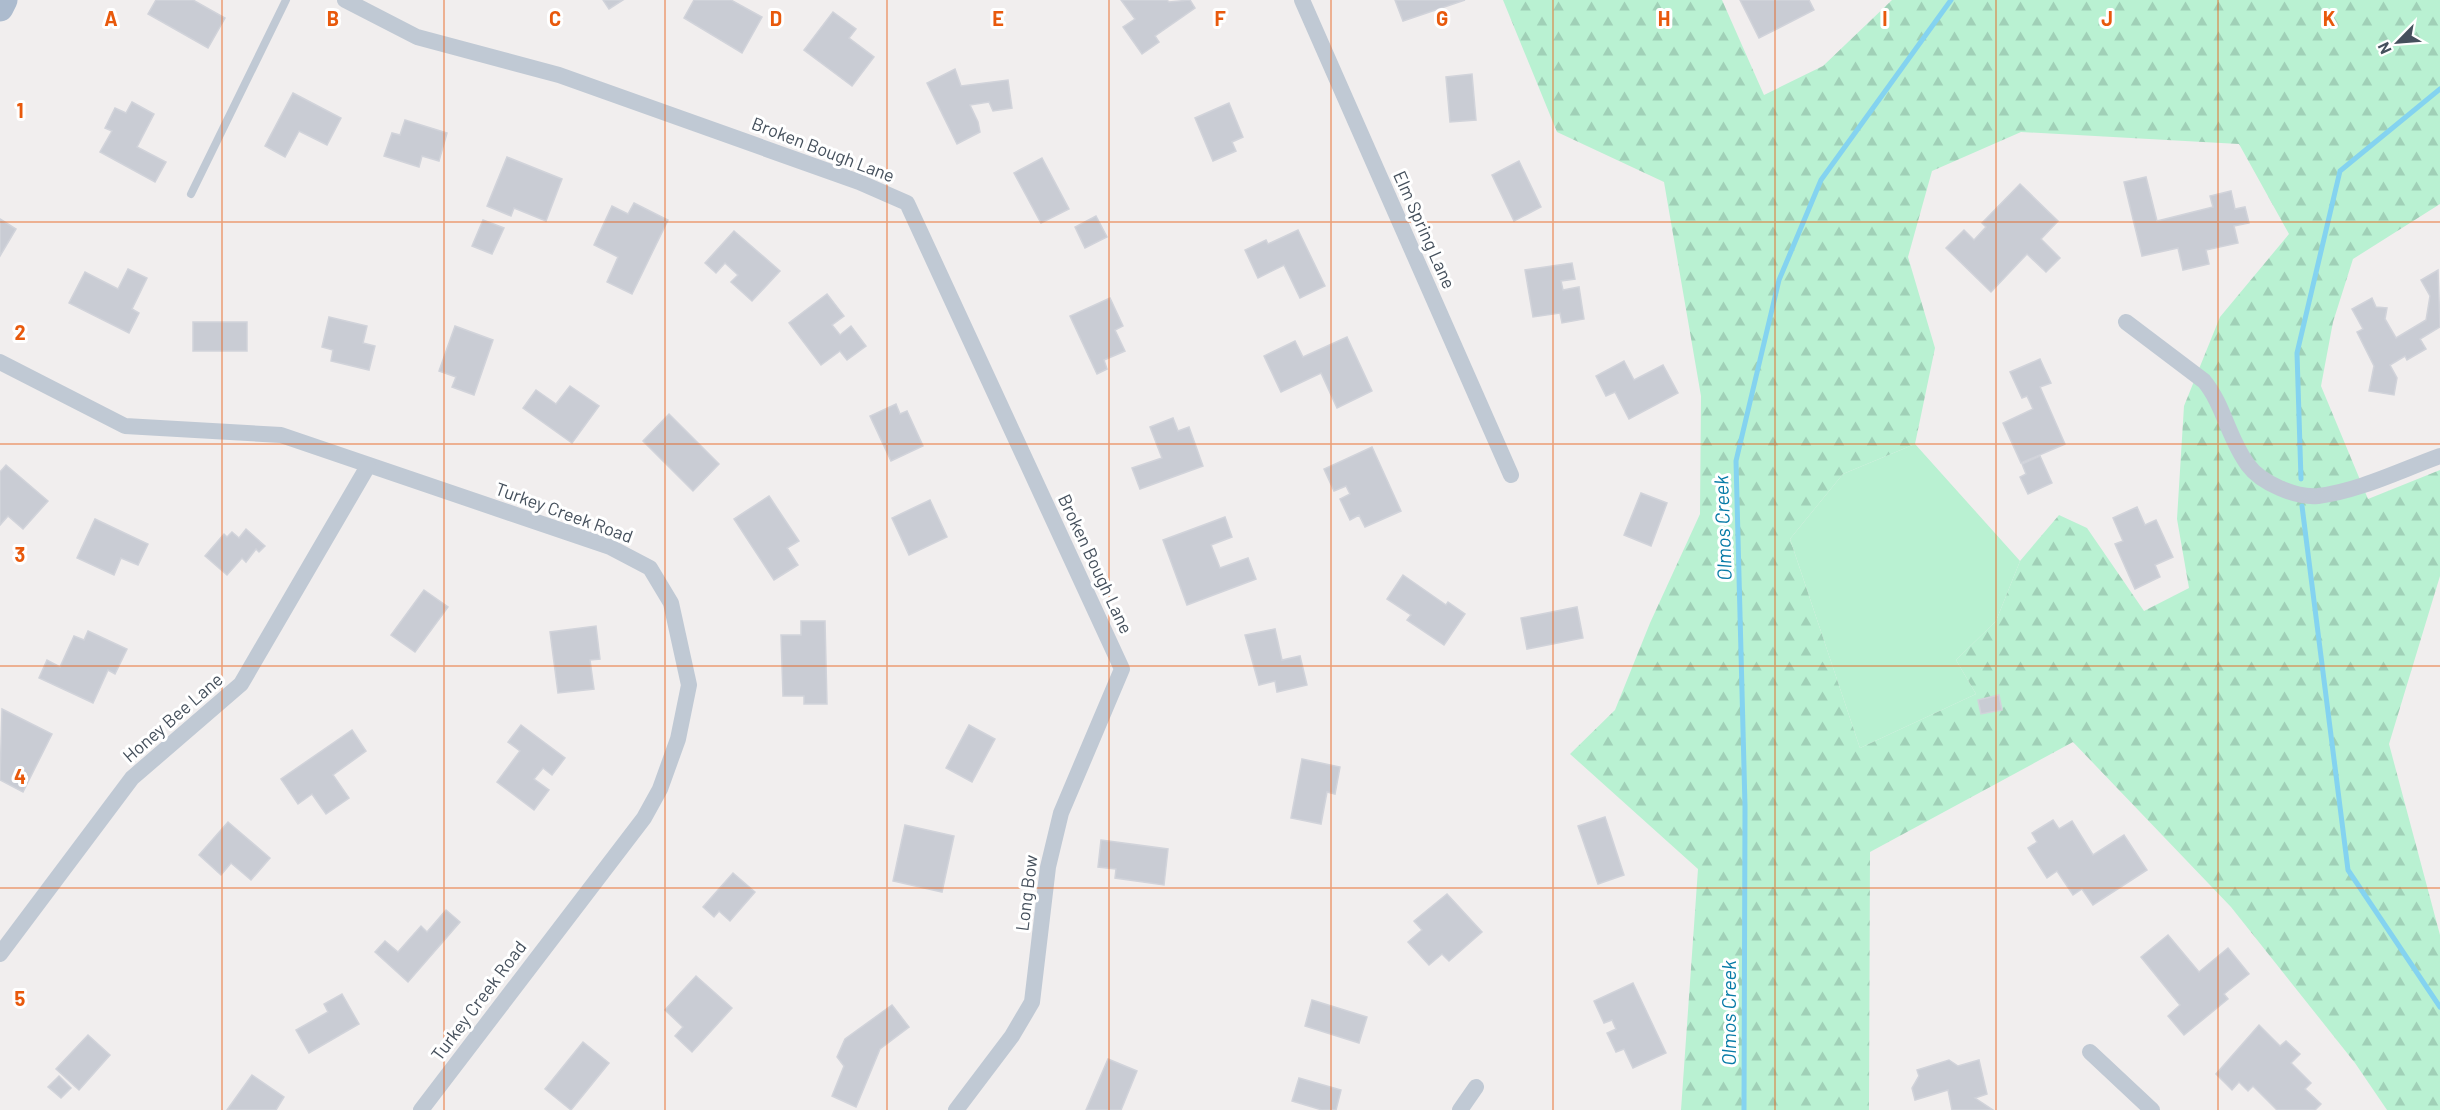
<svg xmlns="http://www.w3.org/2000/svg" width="2440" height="1110" font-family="Barlow,sans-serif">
<defs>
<pattern id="forest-firs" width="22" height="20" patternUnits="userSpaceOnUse" patternTransform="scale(1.5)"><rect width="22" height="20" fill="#b9f1d2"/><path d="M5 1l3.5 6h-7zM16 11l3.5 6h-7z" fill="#a0d0b7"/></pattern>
</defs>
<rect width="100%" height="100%" fill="#f1eeee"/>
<polygon fill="#b9f1d2" points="1915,444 2020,561 1996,621 1956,660 1976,694 1860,748 1790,539 1843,474"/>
<path fill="url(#forest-firs)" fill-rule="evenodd" d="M1503,0H1722L1764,95L1823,66L1892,0H2440V204L2353,259L2333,322L2321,386L2368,499L2440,470V576L2389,744L2440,935V1110H2387L2355,1063L2231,907L2073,742L1870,852L1869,1110H1681L1698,869L1570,754L1615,710L1650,623L1700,514L1701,396L1664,182L1557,132ZM2021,132L2239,144L2289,234L2220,317L2184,406L2177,519L2189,588L2144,611L2087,528L2059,515L2020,561L1996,621L1956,660L1976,694L1860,748L1790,539L1843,474L1915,444L1935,348L1908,257L1932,171Z"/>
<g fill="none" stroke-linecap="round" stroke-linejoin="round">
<g stroke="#84d3f0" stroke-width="5">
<polyline points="2301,479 2297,353 2340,171 2440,89"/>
<polyline points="2302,506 2348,870 2440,1007"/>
<polyline points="1744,1110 1745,806 1736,461 1779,280 1821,180 1951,0"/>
</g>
</g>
<g fill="#c9ccd4" stroke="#d1d3da" stroke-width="1.5">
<polygon points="156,0 193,0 225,18 208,48 148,14"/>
<polygon points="603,0 623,0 609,9"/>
<polygon points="694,0 731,0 762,17 742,53 684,18"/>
<polygon points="1121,0 1167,0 1169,2 1190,0 1195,8 1155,36 1159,42 1142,54 1123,27 1135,19"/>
<polygon points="1395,0 1465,0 1403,21"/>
<polygon points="1740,0 1809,0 1814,10 1759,38"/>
<polygon points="833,12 856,29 849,38 874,57 852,86 804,50"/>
<polygon points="955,69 961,86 1008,80 1012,108 993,111 989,102 970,105 978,122 980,132 957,144 927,83"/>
<polygon points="1472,74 1476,120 1450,122 1446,77"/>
<polygon points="293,93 341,118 327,145 299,131 285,157 265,146"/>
<polygon points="132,102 154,114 137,147 166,162 155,182 100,152 112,131 105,128 115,108 126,113"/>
<polygon points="1229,103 1243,137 1232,142 1236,151 1213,161 1195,118"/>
<polygon points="405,120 447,133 439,161 422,156 419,167 384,156 392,133 400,135"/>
<polygon points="507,157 562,179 546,221 514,208 511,216 487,206"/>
<polygon points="1042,158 1069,209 1041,223 1014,173"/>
<polygon points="1519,161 1541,207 1514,221 1492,175"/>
<polygon points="2146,177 2157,221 2213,207 2210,196 2231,191 2235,209 2245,207 2249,223 2234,226 2238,243 2206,250 2209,264 2183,270 2178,248 2142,256 2124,182"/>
<polygon points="2020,184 2058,221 2041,239 2060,258 2046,272 2027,254 1991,292 1946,248 1964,230 1974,240 1986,227 1982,223"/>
<polygon points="634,203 668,220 632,294 607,282 618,257 594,245 612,206 628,214"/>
<polygon points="1096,216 1107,237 1085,248 1075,227"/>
<polygon points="0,219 16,229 0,256"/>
<polygon points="483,220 504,228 492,254 472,246"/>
<polygon points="1298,230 1325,286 1300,298 1284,265 1258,278 1245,250 1266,240 1268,244"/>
<polygon points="734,231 780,271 752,301 731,282 738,275 725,263 716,273 705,263"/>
<polygon points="1572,263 1575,279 1561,281 1563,290 1579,287 1584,319 1562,323 1560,313 1533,317 1525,270"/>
<polygon points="128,269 147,278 132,309 139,313 129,333 69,303 85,272 118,289"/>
<polygon points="2438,270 2440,327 2420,339 2426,349 2407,360 2405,356 2390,365 2397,378 2394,395 2369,391 2374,366 2357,332 2363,329 2352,309 2372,298 2376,307 2387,308 2385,319 2396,338 2426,320 2430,296 2421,280"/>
<polygon points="827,294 844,316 832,325 840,335 851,326 866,346 847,360 840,351 821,365 789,323"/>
<polygon points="1110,298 1123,326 1115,330 1125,351 1104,360 1107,369 1097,374 1070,316"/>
<polygon points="329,317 367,326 363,343 375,346 369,370 331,361 333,350 322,347"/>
<rect x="193" y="322" width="54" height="29"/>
<polygon points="455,326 493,340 474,395 452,387 456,377 439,371"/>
<polygon points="1347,337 1372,391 1337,408 1321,373 1281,392 1264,356 1295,341 1303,357"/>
<polygon points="2040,359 2051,383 2040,387 2065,444 2021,463 2003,423 2033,409 2027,396 2022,398 2010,372"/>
<polygon points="1624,361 1634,380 1663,365 1678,393 1629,419 1615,392 1606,396 1596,376"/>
<polygon points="570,386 599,406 572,443 523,408 536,390 556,404"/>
<polygon points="896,404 900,414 907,411 923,446 891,461 870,416"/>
<polygon points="669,414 719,464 693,491 643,441"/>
<polygon points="1173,418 1178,431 1189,427 1203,466 1140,489 1132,468 1162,458 1150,427"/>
<polygon points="1372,447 1401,511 1365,527 1359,515 1350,520 1340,499 1350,494 1346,486 1334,491 1324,469"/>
<polygon points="2040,456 2052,483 2028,494 2020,477 2026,474 2022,464"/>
<polygon points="6,465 48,501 23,529 8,516 0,525 0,472"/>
<polygon points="1641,493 1667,503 1651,546 1624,535"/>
<polygon points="769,496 799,541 787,548 798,565 774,580 734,519"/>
<polygon points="930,500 947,537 909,555 892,518"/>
<polygon points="2137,507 2145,525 2156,520 2173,557 2155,565 2160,577 2135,589 2115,544 2123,541 2113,518"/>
<polygon points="1225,517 1232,537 1211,545 1220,568 1248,558 1256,579 1187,605 1163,540"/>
<polygon points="95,519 148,544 138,565 121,558 114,575 77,558"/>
<polygon points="246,529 265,546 259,552 256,549 246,562 242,558 227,575 205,556 224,534 227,537 232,532 239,538"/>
<polygon points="1403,575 1446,605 1448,602 1465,614 1444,645 1407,620 1411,615 1387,599"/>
<polygon points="424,590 448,607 415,652 391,635"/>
<polygon points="1577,607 1583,638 1527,649 1521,618"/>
<polygon points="801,621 825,621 827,704 804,704 804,696 783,696 781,635 801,635"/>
<polygon points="596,626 600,659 590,660 594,689 558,693 550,632"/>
<polygon points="1275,629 1282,660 1300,656 1307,685 1277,692 1275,681 1259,685 1245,635"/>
<polygon points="88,631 127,649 115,674 108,670 93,703 39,678 47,660 60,667 74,636 84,640"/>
<polygon points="1999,695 2002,710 1981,714 1978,700"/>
<polygon points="2,709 52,734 23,792 0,780"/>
<polygon points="521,725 565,758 552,775 543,768 534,779 549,790 534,810 497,782 520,751 508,742"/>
<polygon points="969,725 995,739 972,782 946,768"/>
<polygon points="352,730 366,751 333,775 349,798 326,814 312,794 298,804 281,779"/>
<polygon points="1302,759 1340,767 1335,794 1327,792 1321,824 1291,818"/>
<polygon points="1605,817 1624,875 1598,884 1578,826"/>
<polygon points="2053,820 2059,829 2072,821 2093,855 2124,835 2147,870 2093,905 2082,889 2073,895 2057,871 2047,878 2028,848 2037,842 2032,833"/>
<polygon points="228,822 270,858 251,880 231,863 221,875 199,855"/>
<polygon points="905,825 954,836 942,892 893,881"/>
<polygon points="1101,840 1168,849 1164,885 1115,878 1116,869 1098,867"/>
<polygon points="733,873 755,892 730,921 719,911 714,917 703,907"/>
<polygon points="1447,894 1482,932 1449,961 1442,954 1429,965 1408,942 1422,930 1414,921"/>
<polygon points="446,910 460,922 408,982 375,952 385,941 398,952 421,926 427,932"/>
<polygon points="2168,935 2199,972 2228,948 2249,974 2224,994 2228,999 2184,1035 2168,1016 2180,1005 2141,957"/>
<polygon points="696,976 732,1008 692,1052 675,1036 683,1027 665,1010"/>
<polygon points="1633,983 1666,1053 1633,1068 1624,1049 1616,1052 1607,1033 1616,1029 1612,1020 1604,1023 1594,1001"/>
<polygon points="342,994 359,1024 309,1053 296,1030 328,1012 324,1004"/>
<polygon points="1312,1000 1367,1017 1359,1043 1305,1026"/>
<polygon points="892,1005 909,1027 880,1049 856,1107 832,1096 844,1066 837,1057 845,1039"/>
<polygon points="2259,1025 2280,1046 2286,1041 2300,1054 2291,1063 2311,1083 2305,1089 2321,1104 2315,1110 2277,1110 2253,1086 2248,1091 2239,1082 2232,1090 2216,1074"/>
<polygon points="88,1035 110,1055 79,1090 56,1069"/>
<polygon points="583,1042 609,1063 571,1110 545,1089"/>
<polygon points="1108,1059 1137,1071 1121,1110 1086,1110"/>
<polygon points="1949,1060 1958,1066 1979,1060 1987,1094 1975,1098 1993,1110 1952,1110 1948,1090 1915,1100 1912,1088 1919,1076 1917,1070"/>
<polygon points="252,1075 284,1097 276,1110 227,1110"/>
<polygon points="59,1076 71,1088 61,1098 48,1087"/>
<polygon points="1299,1078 1341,1090 1336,1110 1322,1110 1292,1101"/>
</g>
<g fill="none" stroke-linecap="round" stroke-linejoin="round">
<polyline stroke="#c0c9d4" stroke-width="8" points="191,194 286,0"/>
<g stroke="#c0c9d4" stroke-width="16">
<polyline points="345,0 417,37 559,75 859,182 907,203 1122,669 1061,813 1048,867 1032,1002 1012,1036 956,1110"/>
<polyline points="1302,0 1511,475"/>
<path d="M2126,322L2204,381C2224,405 2228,438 2248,465C2261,483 2296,498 2318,496C2359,491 2401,470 2440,456"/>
<polyline points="0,362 125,426 281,435 610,547 650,568 671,603 689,685 678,739 660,789 644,818 421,1110"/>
<polyline points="0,954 132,778 241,684 368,466"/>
<polyline points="2090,1052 2152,1110"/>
<polyline points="1460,1110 1476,1087"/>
</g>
<polyline stroke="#acbbce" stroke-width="27" points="0,8 4,0"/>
</g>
<path fill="none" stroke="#e8590c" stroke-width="1.5" stroke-opacity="0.55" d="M222,0V1110M444,0V1110M665,0V1110M887,0V1110M1109,0V1110M1331,0V1110M1553,0V1110M1775,0V1110M1996,0V1110M2218,0V1110M0,222H2440M0,444H2440M0,666H2440M0,888H2440"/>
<g text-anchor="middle" stroke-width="6" stroke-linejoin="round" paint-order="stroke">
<g font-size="18" fill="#45505c" stroke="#fff">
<text transform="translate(823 150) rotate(21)" y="6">Broken Bough Lane</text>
<text transform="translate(1424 230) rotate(66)" y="6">Elm Spring Lane</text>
<text transform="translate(564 513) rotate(20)" y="6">Turkey Creek Road</text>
<text transform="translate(1095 564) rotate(65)" y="6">Broken Bough Lane</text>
<text transform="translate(173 718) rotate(-41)" y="6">Honey Bee Lane</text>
<text transform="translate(1027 893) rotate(-83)" y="6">Long Bow</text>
<text transform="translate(479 1001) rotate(-53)" y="6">Turkey Creek Road</text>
</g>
<g font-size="20" font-style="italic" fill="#077ba7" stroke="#fff">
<text transform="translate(1723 528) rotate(-92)" y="7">Olmos Creek</text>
<text transform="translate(1729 1013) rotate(-90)" y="7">Olmos Creek</text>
</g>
</g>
<g font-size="20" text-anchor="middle" font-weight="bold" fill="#e8590c" stroke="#fff" stroke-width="6" stroke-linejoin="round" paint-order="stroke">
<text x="111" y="26">A</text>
<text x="333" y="26">B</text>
<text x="555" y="26">C</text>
<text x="776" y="26">D</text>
<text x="998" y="26">E</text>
<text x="1220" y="26">F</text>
<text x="1442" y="26">G</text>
<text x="1664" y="26">H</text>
<text x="1885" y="26">I</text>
<text x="2107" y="26">J</text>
<text x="2329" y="26">K</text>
<text x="20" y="118">1</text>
<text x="20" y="340">2</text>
<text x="20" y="562">3</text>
<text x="20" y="784">4</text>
<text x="20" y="1006">5</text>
</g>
<g transform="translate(2398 42) rotate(245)" stroke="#ffffff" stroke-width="4.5" paint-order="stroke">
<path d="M0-4.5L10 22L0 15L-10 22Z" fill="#45505c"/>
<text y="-9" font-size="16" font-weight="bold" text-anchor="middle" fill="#45505c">N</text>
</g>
</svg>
